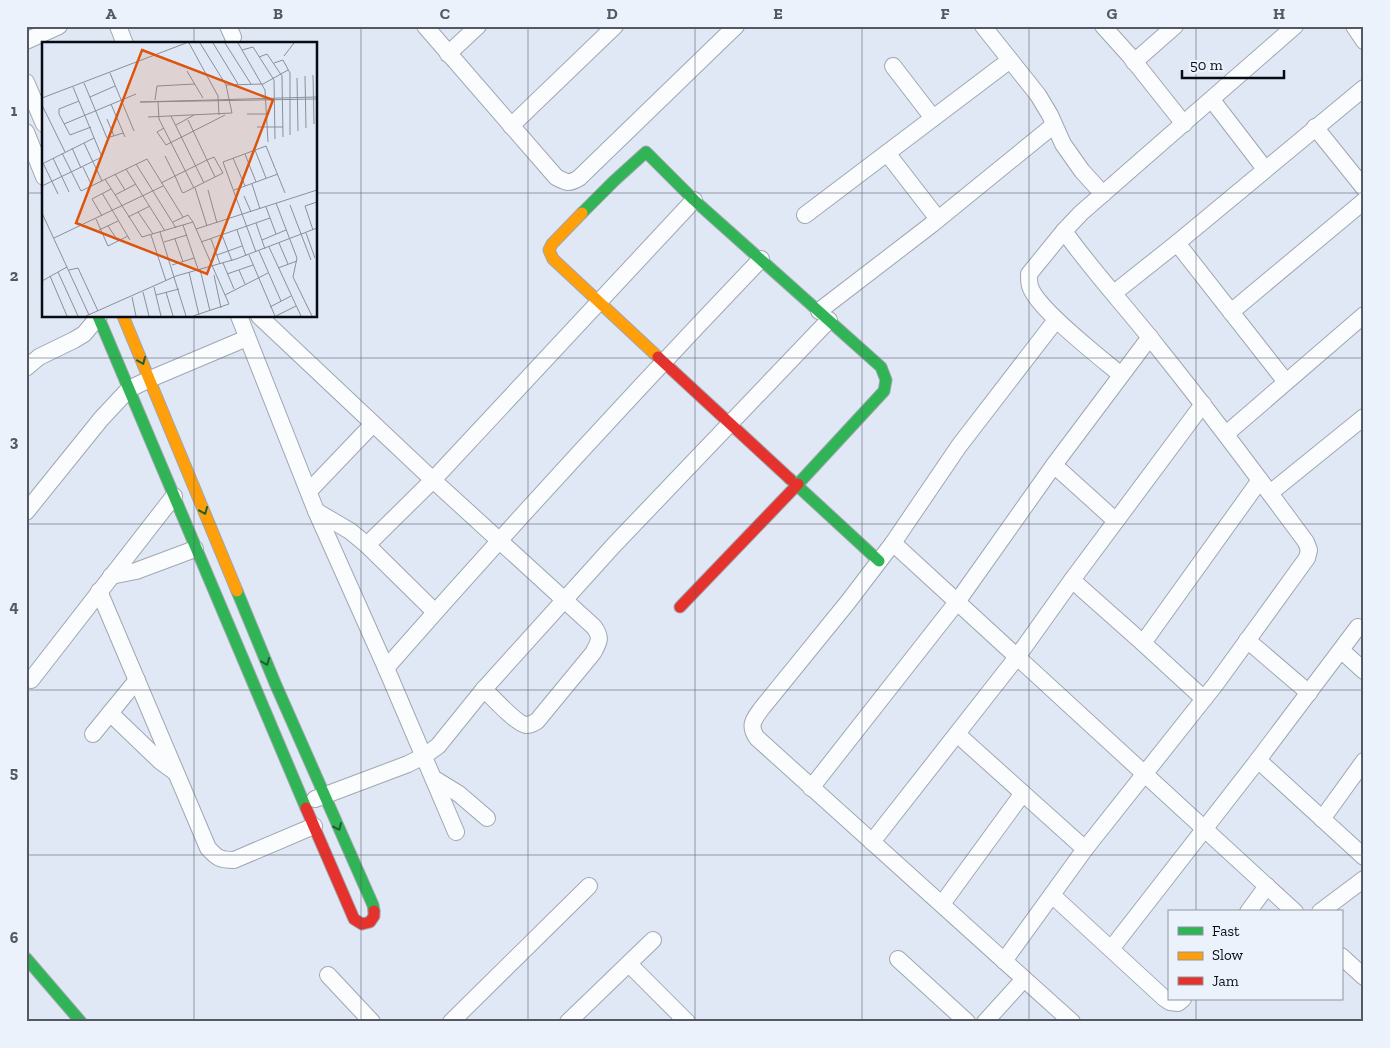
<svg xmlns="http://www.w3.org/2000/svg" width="1390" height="1048" font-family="'Zilla Slab',serif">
<rect width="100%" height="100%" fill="#e0e8f6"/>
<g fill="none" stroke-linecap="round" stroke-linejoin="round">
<defs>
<g id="street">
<polyline points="118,26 125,44"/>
<polyline points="228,26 233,37"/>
<path d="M425,26L556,177C567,183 569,184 579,178L736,26"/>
<polyline points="983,26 1038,95 1050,115 1063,144 1082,171 1103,194"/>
<polyline points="1103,26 1130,56 1184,124"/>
<polyline points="1354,26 1364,41"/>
<polyline points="26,41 59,26"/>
<polyline points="448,54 478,26"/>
<polyline points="1134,62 1175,26"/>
<polyline points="893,66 933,118"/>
<polyline points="26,82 44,124"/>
<polyline points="1212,100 1265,169"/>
<polyline points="511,126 615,26"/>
<polyline points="1315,127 1364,188"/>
<polyline points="26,132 44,177"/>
<polyline points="887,153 938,219"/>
<polyline points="805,215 1010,60"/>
<path d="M1064,231L1029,274C1029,278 1029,283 1030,286C1036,308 1101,358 1121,375"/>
<polyline points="1177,243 1286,382"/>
<polyline points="1114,293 1177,243 1364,88"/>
<polyline points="819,311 931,225 1054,125"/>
<polyline points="1231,312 1364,201"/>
<polyline points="239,316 316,511 386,668 456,832"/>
<path d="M259,316L433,480L594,627C602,638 599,642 593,653L537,721C534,723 531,725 526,725C517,724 492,697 484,689"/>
<path d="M1056,320L959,446L893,543L848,602L762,708C754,719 748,725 757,738L1072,1022"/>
<polyline points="26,368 39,357 74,340 84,334 99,316"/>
<polyline points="1226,434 1364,315"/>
<polyline points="1054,465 1116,521"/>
<polyline points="309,491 373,424"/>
<polyline points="1270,493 1364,417"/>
<polyline points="316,511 350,531 367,545 435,612"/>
<polyline points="26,512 101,419 129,389 150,379 247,338"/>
<polyline points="893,543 1295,912"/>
<polyline points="367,545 433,480 694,200"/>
<polyline points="111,576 136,571 195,549"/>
<polyline points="1072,580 1143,643 1204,699"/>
<path d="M99,591L208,848C217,858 220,860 234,860L314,826"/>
<polyline points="1247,640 1309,693"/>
<polyline points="1143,643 1260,480"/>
<polyline points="1341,650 1364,671"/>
<path d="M386,668C508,529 633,393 761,259"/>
<polyline points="31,680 174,496"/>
<polyline points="110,713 160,761 175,772"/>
<polyline points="93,734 137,680"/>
<polyline points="957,734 1085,849"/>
<polyline points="1258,760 1364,857"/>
<polyline points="433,778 459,794 487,818"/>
<polyline points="811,788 957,602 1054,465 1150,337"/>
<polyline points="315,799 408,764 424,756 438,746 484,689 614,545 829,320"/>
<polyline points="1322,819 1364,761"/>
<polyline points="872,842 1017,657 1072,580 1203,404"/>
<polyline points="1052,895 1164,998 1170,1002 1178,1003 1183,999"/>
<polyline points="942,904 1023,793"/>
<polyline points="1248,912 1267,886"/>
<polyline points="1320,912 1364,879"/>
<polyline points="1111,949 1258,760 1358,627"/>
<polyline points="1341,956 1364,977"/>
<polyline points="898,959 967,1022"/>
<path d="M1004,961L1085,849L1215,685L1307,558L1309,550L1306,542C1258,477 1210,412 1159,349C1128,309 1093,272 1064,231L1081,213L1295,26"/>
<polyline points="629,964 687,1022"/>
<polyline points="328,975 372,1022"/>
<polyline points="451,1022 589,886"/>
<polyline points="568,1022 653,940"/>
<polyline points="985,1022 1024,979"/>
</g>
<g id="fast">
<polyline points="582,213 614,181 646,152 694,200 881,367 886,380 884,391 798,484"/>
<polyline points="98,316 306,808"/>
<polyline points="790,479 879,561"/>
<polyline points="237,591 275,683 373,905 374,911"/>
<polyline points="26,958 81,1022"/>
</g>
<g id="slow">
<polyline points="582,213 552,244 549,250 553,259 658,357"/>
<polyline points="123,316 237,591"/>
</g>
<g id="jam">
<polyline points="658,357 790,479"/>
<polyline points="680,607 798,484"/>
<polyline points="306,808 354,919 362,924 370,922 374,916 374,911"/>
</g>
</defs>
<use href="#street" stroke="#a0a7b1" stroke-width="18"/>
<use href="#fast" stroke="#a0a7b1" stroke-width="13"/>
<use href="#slow" stroke="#a0a7b1" stroke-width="13"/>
<use href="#jam" stroke="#a0a7b1" stroke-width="13"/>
<use href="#street" stroke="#fafcfe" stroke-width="16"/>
<use href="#fast" stroke="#30b455" stroke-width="11"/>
<use href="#slow" stroke="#ff9f0a" stroke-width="11"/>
<use href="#jam" stroke="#e5322d" stroke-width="11"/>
</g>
<defs><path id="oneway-chevron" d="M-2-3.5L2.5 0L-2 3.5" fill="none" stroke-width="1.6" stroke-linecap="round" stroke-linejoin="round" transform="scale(1.25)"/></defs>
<g stroke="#1c6034">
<use href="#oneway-chevron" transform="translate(142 361) rotate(67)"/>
<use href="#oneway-chevron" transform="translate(204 511) rotate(68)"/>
<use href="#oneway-chevron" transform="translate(266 662) rotate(68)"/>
<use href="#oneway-chevron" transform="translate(338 827) rotate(66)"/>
</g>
<path fill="none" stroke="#535862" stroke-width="1" stroke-opacity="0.55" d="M194,26V44M361,26V1022M528,26V1022M695,26V1022M862,26V1022M1029,26V1022M1196,26V912M26,193H44M316,193H1364M194,316V1022M26,358H1364M26,524H1364M26,690H1364M26,855H1364M1196,999V1022"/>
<g transform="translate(42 42)">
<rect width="275" height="275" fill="#e0e8f6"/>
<path fill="none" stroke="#89909b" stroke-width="1" d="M147,1L176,54L177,73M171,1L196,42M183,1L209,42M196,1L223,48L226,100M200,8L211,5L232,38L233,97M242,14L252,1M217,15L225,12L240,34L241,95M232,21L241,18L248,31V93M145,29L161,56M68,31L92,89M271,33L272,82M263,34L264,86M255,36L256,89M42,41L65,96L81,91M184,43L221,42L246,28M48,55L73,44M275,55L98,60L275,57M0,56L144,1M113,58L115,44L153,42M37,59L17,67V72L28,93L49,85M116,60L117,77L152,146M69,62L83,95M0,63L23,110M205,72H226M129,74L162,141M106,75L190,71L184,43L158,1M65,77L72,94M146,78L173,135M22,82L94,52M134,83L152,73M215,85H241M122,86L115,90L124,103L183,73M42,101L60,139M30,106L39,126M213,108L224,136M20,111L39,149L105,117L141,175M203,112L214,140M11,116L27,150M191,116L203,144M1,121L16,152M0,122L52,96M94,122L134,186M41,125L50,144M84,127L123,189M73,132L83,148M63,137L100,195L151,180L187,262L151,274M119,141L165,118L172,115L181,131L141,151L140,150L133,134L123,114M210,142L218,167M0,144L60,115L31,45M153,146L165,184M166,148L175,181M192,148L236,132M60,151L88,198M73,153L94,142M202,154L209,170M234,161L255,216L251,235L270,274M248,163L269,218M224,165L234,192M96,170L111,192M0,171L47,273M60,174L50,157L69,147M86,175L108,164M54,177L66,204L86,194M131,180L146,173L151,180M214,181L223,207M141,183L156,227M66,184L76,199M154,187L275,148M57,188L76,179M195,188L204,214M271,188L263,164L275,160M118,190L144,274M264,191L273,216M109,193L124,239M180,193L190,219M12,196L121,144M133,197L141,220M169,197L178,222M220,198L244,188M122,200L145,193M159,200L228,176M237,201L246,222M227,205L259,274M217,209L239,259M214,210L181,120L224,104L243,151M175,213L200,204M207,213L233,274M181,221L192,247M130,223L152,216M236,226L255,219M158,227L168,269M27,228L36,226L56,269M197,228L203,242M16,230L36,274M147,230L157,273M185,232L211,223M172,233L179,266M8,234L25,274M0,239L25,225M112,245L119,274M101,250L107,274M124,250L131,274M114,253L137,247M183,253L226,231M90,255L94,274M228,265L249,254M44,274L134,234L194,217L275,186M234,274L254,264"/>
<path fill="#dd550c" fill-opacity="0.15" stroke="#dd550c" stroke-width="2.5" d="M100,8L231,58L165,232L34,181Z"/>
<rect width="275" height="275" fill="none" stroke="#070b13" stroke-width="2.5"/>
</g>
<rect width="1390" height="1048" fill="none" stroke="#ecf2fc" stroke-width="55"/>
<rect x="1168" y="910" width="175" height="90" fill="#ecf2fc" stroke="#90969f"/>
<rect x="1178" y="927" width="25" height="8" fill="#30b455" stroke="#90969f"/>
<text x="1212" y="936" font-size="15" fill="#070b13">Fast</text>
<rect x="1178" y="952" width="25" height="8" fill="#ff9f0a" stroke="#90969f"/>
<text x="1212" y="960" font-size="15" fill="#070b13">Slow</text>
<rect x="1178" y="977" width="25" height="8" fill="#e5322d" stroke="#90969f"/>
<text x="1212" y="986" font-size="15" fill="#070b13">Jam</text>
<path d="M1182 70v8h102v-8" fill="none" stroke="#070b13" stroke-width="2.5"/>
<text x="1190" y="70" font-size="15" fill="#070b13" stroke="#ecf2fc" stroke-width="4" paint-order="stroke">50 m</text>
<rect x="28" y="28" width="1334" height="992" fill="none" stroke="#535862" stroke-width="2"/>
<g font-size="16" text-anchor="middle" font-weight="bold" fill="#535862">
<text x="111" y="19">A</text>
<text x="278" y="19">B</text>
<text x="445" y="19">C</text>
<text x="612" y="19">D</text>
<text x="778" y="19">E</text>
<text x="945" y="19">F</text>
<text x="1112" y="19">G</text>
<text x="1279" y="19">H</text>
<text x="14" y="116">1</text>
<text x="14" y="281">2</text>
<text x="14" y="447">3</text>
<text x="14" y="612">4</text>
<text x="14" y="778">5</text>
<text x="14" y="943">6</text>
</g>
</svg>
